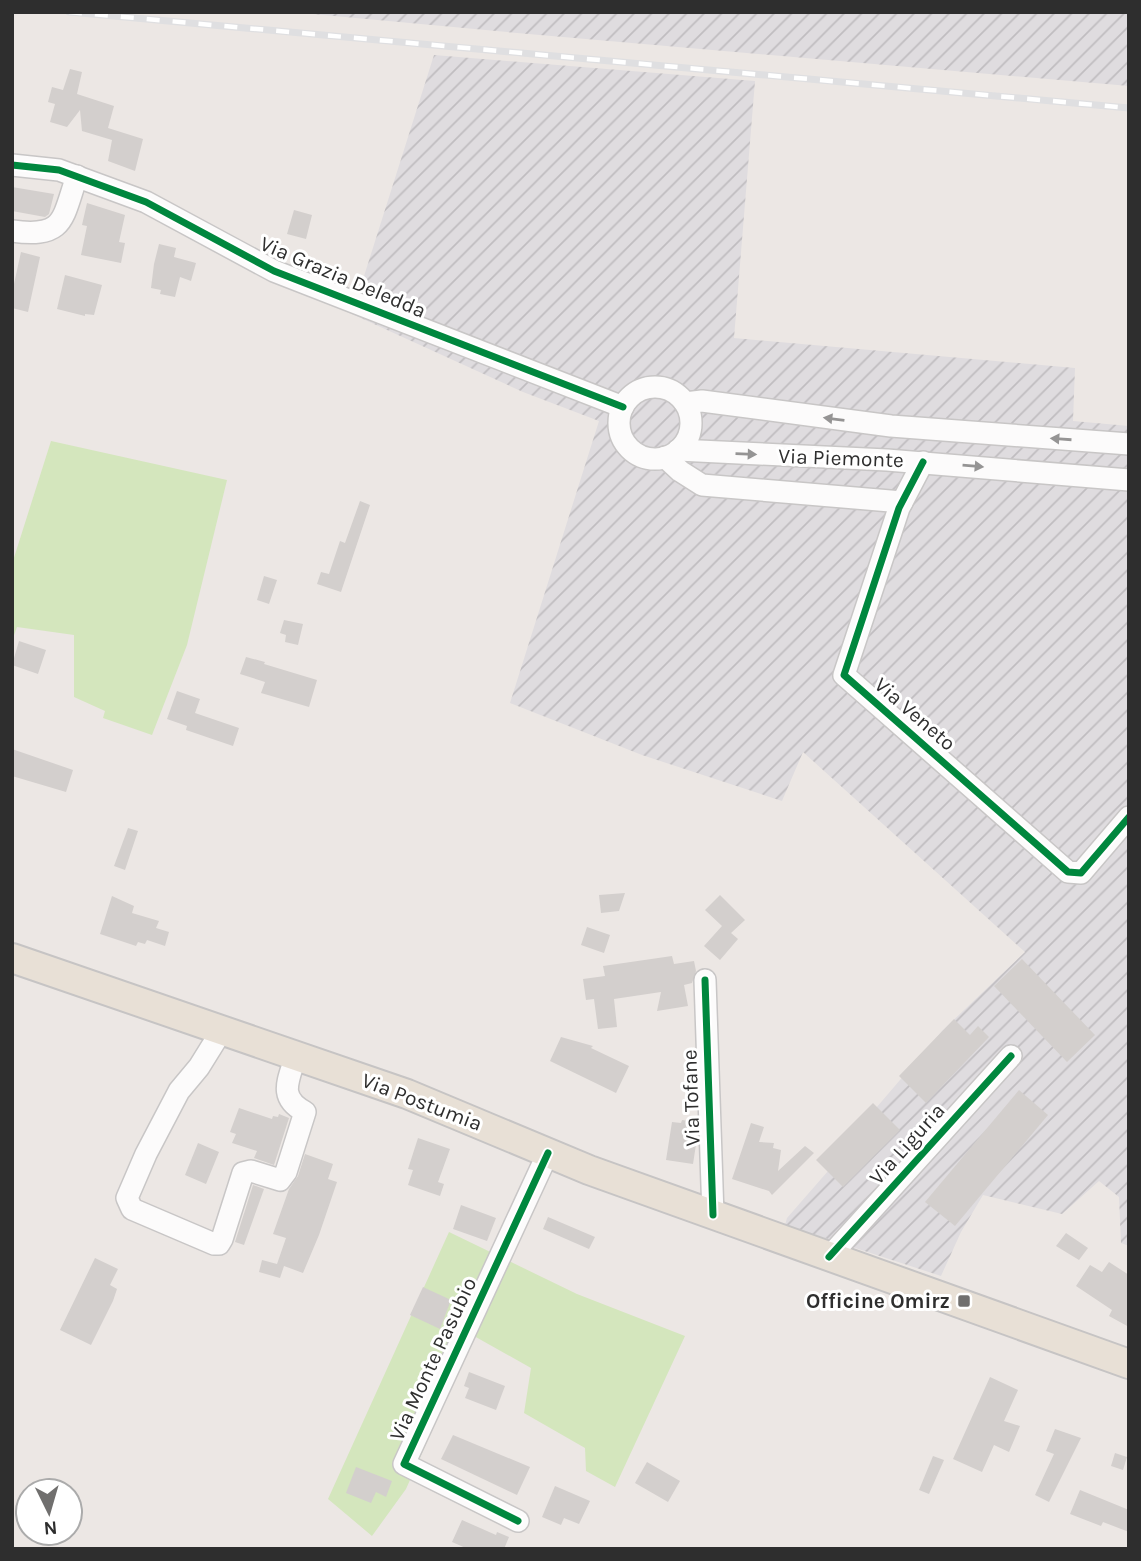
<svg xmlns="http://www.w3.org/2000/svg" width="1141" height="1561" font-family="Karla,sans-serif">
<defs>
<pattern id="industrial-furrows" width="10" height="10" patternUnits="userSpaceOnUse" patternTransform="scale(1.75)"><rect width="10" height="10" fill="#dfdcdf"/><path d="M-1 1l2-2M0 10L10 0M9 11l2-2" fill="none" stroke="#c0bdc0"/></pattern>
</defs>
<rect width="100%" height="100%" fill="#ece7e4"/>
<g fill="url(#industrial-furrows)">
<polygon points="291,12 1129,12 1129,86 517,33"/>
<polygon points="434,55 755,81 734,338 1075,368 1073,421 1129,426 1129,1246 1121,1243 1119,1197 1099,1181 1062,1214 983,1195 961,1232 941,1276 785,1225 787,1218 849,1147 876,1108 942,1031 1025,952 803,752 782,801 642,755 510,703 599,421 523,392 352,314"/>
</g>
<g fill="#d4e6bd">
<polygon points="51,441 227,480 187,645 152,735 103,718 105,711 74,697 74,635 17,627 12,641 12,564"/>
<polygon points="449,1232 577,1294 685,1336 615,1487 586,1471 585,1448 524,1413 531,1368 474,1336 406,1489 372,1536 328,1499"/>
</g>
<g fill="#d3cfcd">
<polygon points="70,69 82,72 77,94 114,106 108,128 143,139 135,171 108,161 112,140 82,131 80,110 67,127 50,122 55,104 48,102 52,87 63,90"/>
<polygon points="12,187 54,194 49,214 45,217 12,211"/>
<polygon points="87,203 125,215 119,242 125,243 121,263 81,255 87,226 82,225"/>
<polygon points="294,210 312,215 306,239 287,234"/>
<polygon points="159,244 176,248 174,257 196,263 191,281 180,277 175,297 160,294 161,290 151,288 154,264"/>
<polygon points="21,252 40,257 28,312 12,308 12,293"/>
<polygon points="65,275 102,285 94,315 85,314 85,316 57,309"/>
<polygon points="360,501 370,505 341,592 317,584 321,572 329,574 340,541 345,543"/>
<polygon points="264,576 277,580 269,604 257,600"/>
<polygon points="284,620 303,624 298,645 285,642 286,635 280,633"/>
<polygon points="19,641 46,650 38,674 12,665"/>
<polygon points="246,657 265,662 264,664 317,680 309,707 261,693 265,682 240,674"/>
<polygon points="177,691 200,699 195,713 239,728 233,746 186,730 187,726 167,719"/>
<polygon points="12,749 73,770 66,792 12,776"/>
<polygon points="128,828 138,831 125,870 114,866"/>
<polygon points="625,893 619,911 601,913 599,895"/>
<polygon points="720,895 745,920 731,933 738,939 720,960 704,946 722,926 705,910"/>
<polygon points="112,896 134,906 132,913 159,921 156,928 169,932 165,946 147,940 145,944 138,942 136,946 100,934"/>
<polygon points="587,927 610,935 604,953 581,945"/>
<polygon points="672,956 674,964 694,961 696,971 692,983 684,985 688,1006 657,1011 661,992 614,999 617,1027 598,1029 594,999 586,1000 583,979 605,976 603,966"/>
<polygon points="1022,959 1095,1035 1067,1062 994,986"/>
<polygon points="954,1019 970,1035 978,1026 989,1037 926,1103 899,1076"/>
<polygon points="561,1037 593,1046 591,1048 629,1066 616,1093 550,1061"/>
<polygon points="1019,1090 1048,1115 955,1226 925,1202"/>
<polygon points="873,1103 900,1130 843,1187 816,1160"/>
<polygon points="239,1108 272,1119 273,1116 278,1117 279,1114 289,1118 274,1165 254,1158 257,1151 232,1143 236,1134 230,1132"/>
<polygon points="682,1120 696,1122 693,1138 697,1138 693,1164 666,1160 672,1122 681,1123"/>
<polygon points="751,1123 764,1127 759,1142 774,1143 773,1148 781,1150 778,1171 805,1146 814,1153 772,1195 769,1191 732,1179"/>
<polygon points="418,1138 450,1149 438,1182 444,1184 440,1196 408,1185 413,1170 408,1169"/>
<polygon points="198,1143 219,1152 206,1184 185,1175"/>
<polygon points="305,1154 333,1164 328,1179 337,1182 319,1235 303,1273 284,1266 280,1278 259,1272 262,1260 277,1264 286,1238 273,1234 289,1189 298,1176"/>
<polygon points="253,1185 264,1189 244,1245 235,1242"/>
<polygon points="461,1205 496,1218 487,1241 453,1229"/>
<polygon points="548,1217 595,1237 589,1249 543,1229"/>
<polygon points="1066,1233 1088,1248 1079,1260 1056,1246"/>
<polygon points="95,1258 118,1269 110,1285 117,1289 113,1301 91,1345 60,1330"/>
<polygon points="1109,1262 1129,1275 1129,1327 1109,1316 1112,1310 1076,1286 1090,1265 1102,1272"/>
<polygon points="423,1287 451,1300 440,1329 410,1315"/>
<polygon points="469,1372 505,1386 496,1410 465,1398 469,1388 464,1386"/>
<polygon points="990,1377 1018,1390 1004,1421 1020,1426 1009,1452 994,1445 982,1472 953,1459"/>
<polygon points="1055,1429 1081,1438 1049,1502 1035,1495 1054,1454 1046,1451"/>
<polygon points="453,1435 530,1467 517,1495 441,1459"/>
<polygon points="1115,1453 1127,1457 1123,1470 1111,1466"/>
<polygon points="933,1456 944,1460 929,1494 919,1490"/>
<polygon points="647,1462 680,1481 668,1502 635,1483"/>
<polygon points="356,1467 392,1481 386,1497 376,1492 371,1503 346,1493"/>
<polygon points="555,1486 590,1501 579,1524 564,1518 561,1525 542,1517"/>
<polygon points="1080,1490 1129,1510 1129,1532 1103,1522 1101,1526 1070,1514"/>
<polygon points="462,1520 496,1535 497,1532 509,1537 504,1549 468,1549 452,1542"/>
</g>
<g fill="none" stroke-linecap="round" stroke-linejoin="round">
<defs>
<g id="minor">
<polyline points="12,165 59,170 146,202 274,271 623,407"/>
<path d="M12,231C65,238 62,220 77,176"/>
<circle cx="655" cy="423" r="36"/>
<polyline points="685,403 702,401 891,426 1129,444"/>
<polyline points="678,450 887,460 1129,480"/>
<polyline points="665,457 680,471 702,485 902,502"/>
<polyline points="923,462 899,508 844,675 1068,872 1081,873 1129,817"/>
<polyline points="705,980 713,1215"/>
<path d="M222,1030L199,1067L179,1091L146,1154L127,1198L132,1209L214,1244H219L222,1239L243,1173L251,1171L280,1180L286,1172L305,1112C277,1097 289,1080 296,1055"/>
<polyline points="829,1257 1011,1056"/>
<polyline points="518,1521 404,1464 548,1153"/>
</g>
<polyline id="major" points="12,958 407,1094 589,1170 1129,1364"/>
</defs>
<use href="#minor" stroke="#c8c6c6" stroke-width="24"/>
<use href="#major" stroke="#c6c4c4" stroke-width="32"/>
<use href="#minor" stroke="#fcfbfb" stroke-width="21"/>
<use href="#major" stroke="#e8e0d6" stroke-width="28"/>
<defs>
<polyline id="rail" points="69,12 1129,108"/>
</defs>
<use href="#rail" stroke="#dfdfe1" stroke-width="7"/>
<use href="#rail" stroke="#fff" stroke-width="4.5" stroke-dasharray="13" stroke-linecap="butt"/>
<defs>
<g id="cycleway">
<polyline points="12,165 59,170 146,202 274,271 623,407"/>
<polyline points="923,462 899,508 844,675 1068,872 1081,873 1129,817"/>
<polyline points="705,980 713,1215"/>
<polyline points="829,1257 1011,1056"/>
<polyline points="518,1521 404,1464 548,1153"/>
</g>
</defs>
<use href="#cycleway" stroke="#fff" stroke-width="11"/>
<use href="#cycleway" stroke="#00873e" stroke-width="7"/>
</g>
<defs><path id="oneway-solid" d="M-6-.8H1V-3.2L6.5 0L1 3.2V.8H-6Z" transform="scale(1.75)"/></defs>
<g fill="#959494">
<use href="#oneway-solid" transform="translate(834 419) rotate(-173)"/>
<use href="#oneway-solid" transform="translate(1061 439) rotate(-176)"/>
<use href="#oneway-solid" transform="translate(746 454) rotate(2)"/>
<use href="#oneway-solid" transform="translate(973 466) rotate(5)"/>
</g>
<rect fill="#706f6e" stroke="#fff" stroke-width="2.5" x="957" y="1294" width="14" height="14" rx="3.5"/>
<g text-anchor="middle" stroke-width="6" stroke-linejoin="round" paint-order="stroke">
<g font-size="21" fill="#2e2e2e" stroke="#fff">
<text transform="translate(343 277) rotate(23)" y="7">Via Grazia Deledda</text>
<text transform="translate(841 458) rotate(2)" y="7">Via Piemonte</text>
<text transform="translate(915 714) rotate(41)" y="7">Via Veneto</text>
<text transform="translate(691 1098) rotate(-92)" y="7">Via Tofane</text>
<text transform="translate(422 1102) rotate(21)" y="7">Via Postumia</text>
<text transform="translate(907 1144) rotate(-48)" y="7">Via Liguria</text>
<text transform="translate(433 1359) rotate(-65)" y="7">Via Monte Pasubio</text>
</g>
<g font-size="21" font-weight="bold" fill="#2e2e2e" stroke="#fff" text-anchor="end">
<text x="950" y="1308">Officine Omirz</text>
</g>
</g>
<rect width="1141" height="1561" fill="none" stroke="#2e2e2e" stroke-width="28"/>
<g transform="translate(49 1512) rotate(175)"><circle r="33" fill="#ffffff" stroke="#ababab" stroke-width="2"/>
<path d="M0-5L12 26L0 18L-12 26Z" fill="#706f6e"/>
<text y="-10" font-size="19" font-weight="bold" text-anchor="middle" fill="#2e2e2e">N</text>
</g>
</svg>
